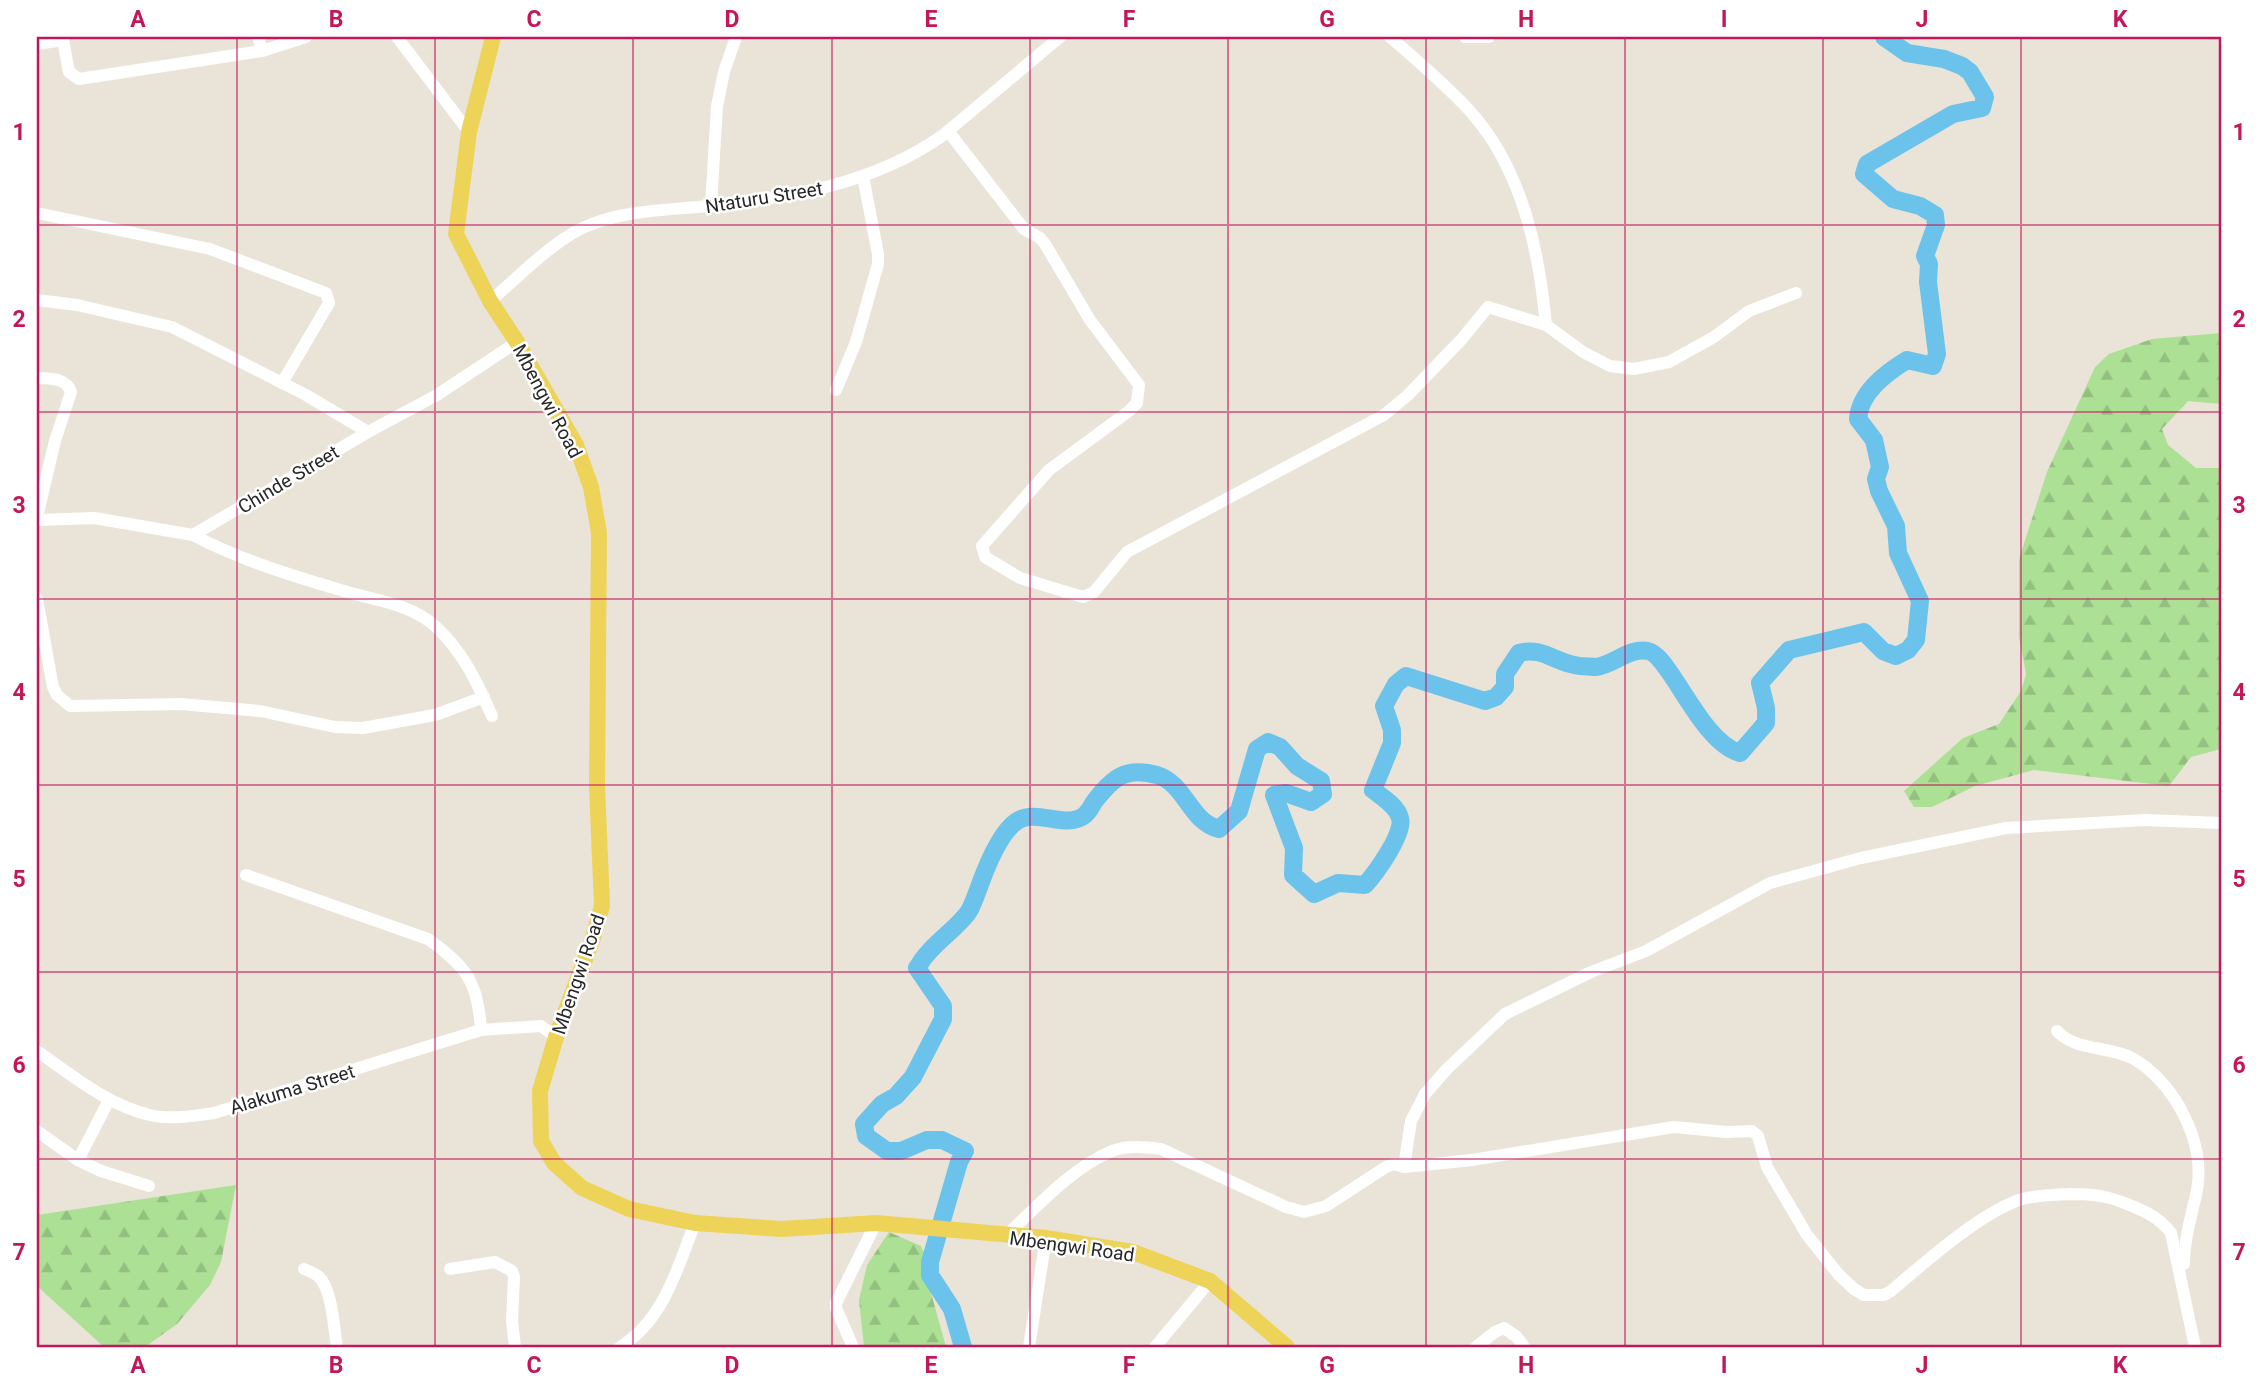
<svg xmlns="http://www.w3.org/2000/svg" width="2258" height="1384" font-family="Roboto,sans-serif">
<defs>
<pattern id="forest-firs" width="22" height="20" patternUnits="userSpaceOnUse" patternTransform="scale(1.75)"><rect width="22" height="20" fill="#abe095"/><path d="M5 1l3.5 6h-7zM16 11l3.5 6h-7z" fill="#93c080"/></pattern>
</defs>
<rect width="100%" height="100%" fill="#eae3d8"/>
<g fill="url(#forest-firs)">
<polygon points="2221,333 2221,404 2188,401 2162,429 2168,445 2196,468 2221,468 2221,749 2191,757 2169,786 2034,770 1975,786 1932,807 1914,807 1904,791 1963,738 1999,724 2021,691 2026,674 2019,637 2019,559 2047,472 2095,367 2109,354 2152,339"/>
<polygon points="236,1185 221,1262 210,1285 177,1324 145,1347 104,1347 37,1286 37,1215"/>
<polygon points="889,1232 921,1246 929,1264 928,1282 946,1347 864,1347 859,1300 867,1265"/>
</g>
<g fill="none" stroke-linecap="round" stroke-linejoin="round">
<path stroke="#6bc3ec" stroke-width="18" d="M963,1347L952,1309L930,1275V1262L959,1162L965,1151L942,1140H927L901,1151H887L866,1136L864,1124L882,1104L896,1096L913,1077L943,1019V1006L917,968C930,945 952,933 967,914C972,908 975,897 978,890C985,870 999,833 1017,821C1037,808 1066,830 1085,815C1088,812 1092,806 1094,802C1113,778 1125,766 1157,775C1186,784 1189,821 1219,829L1239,811L1257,749L1268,742L1280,747L1297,766L1321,781L1323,794L1311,802L1286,793L1274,795L1294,848L1293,875L1314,894L1338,883L1365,885C1375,874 1405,833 1400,818C1397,806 1382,797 1373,790L1392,743V730L1384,706L1396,684L1406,676L1485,701L1496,697L1505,687V674L1519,653C1543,646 1556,664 1580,666C1585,666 1591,667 1596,667C1613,665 1630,647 1648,651C1670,655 1700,742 1740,753L1766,723V708L1760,683L1789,650L1864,632L1883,651L1896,656L1908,650L1916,640L1920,601L1898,553L1896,526L1879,491L1876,479L1880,467L1874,440L1858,419C1860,392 1886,373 1907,360L1933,366L1937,354L1928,282L1929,264L1925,256L1936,225L1935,215L1920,206L1893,199L1864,174L1867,164L1953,114L1982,108L1985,97L1970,72L1962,66L1944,59L1907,53L1884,37"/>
<g stroke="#fff" stroke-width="12">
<polyline points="258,37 262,51"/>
<polyline points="397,37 469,132"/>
<path d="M1390,37C1417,60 1445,84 1469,110C1522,168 1539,250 1546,325"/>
<polyline points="1465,37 1489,37"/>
<polyline points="37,44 63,40 69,72 79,79 262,51 306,37"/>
<polyline points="948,131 1024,229 1040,238 1045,244 1090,320 1139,385 1137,403 1129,411 1049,470 982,546 985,557 1020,578 1083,597 1094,592 1127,552 1384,415 1408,395 1461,340 1488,307 1546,325 1583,352 1610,366 1634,369 1669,362 1714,337 1749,311 1796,293"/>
<polyline points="711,206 717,106 724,72 736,37"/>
<polyline points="37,213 210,249 326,293 329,303 282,383"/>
<polyline points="37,300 77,305 172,327 306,395 368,432"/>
<path d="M490,301C518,278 553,240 587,226C625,210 668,210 708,206C790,198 873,184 942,136L1060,37"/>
<path d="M37,378C50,379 66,377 71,392L55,441L37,517"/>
<polyline points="836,390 856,342 878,264 878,254 863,176"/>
<polyline points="37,520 94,518 193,535 368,432 437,395 517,342"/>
<path d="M193,535C240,560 293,576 344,591C376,601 408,603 434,625C462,650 477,682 492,716"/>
<polyline points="37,599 53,687 57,695 70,706 181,704 260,711 335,727 363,728 435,715 484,697"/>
<path d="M246,875L428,939C467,967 478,982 481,1030"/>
<path d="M2057,1031C2075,1051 2109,1046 2132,1058C2174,1081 2206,1142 2197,1190C2192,1215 2184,1238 2184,1264"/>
<path d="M37,1051C72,1075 107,1105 150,1115C170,1120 194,1116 214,1113L481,1030L541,1026L556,1037"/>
<polyline points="37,1131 78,1160 101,1171 149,1186"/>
<polyline points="78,1160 109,1100"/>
<polyline points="1404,1167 1411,1121 1425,1094 1447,1069 1505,1014 1591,972 1646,951 1770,883 1861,858 2006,828 2145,820 2221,823"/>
<path d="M1006,1236C1036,1207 1073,1167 1112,1151C1128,1145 1144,1147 1161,1149L1286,1207L1304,1212L1326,1206L1386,1167L1394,1164L1404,1167L1472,1160L1674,1127L1726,1132L1752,1131L1758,1136L1767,1167L1807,1235L1839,1275L1854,1289L1864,1295H1884L1891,1291C1924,1263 1981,1212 2022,1199C2038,1195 2053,1195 2070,1194C2089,1194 2104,1195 2122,1202C2140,1209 2159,1216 2171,1233L2195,1347"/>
<path d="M304,1269C309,1271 315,1273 319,1277C332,1289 334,1329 337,1347"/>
<polyline points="450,1269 495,1262 512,1271 514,1277 512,1321 515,1347"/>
<path d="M620,1347C664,1320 677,1269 695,1223"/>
<polyline points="853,1347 836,1308 836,1303 876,1223"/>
<polyline points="1029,1347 1046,1238"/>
<polyline points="1155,1347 1210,1281"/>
<polyline points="1476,1347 1495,1332 1504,1328 1517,1337 1524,1347"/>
</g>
<polyline stroke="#eed359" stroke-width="16" points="493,37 469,132 456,234 490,301 517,342 576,445 591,487 599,533 597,786 602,906 593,938 556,1037 540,1091 541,1141 554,1163 582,1188 629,1209 695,1223 781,1229 876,1223 1046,1238 1133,1252 1210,1281 1287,1347"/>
</g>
<path fill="none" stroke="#c2185b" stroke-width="2" stroke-opacity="0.55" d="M237,37V1347M435,37V1347M633,37V1347M832,37V1347M1030,37V1347M1228,37V1347M1426,37V1347M1625,37V1347M1823,37V1347M2021,37V1347M37,225H2221M37,412H2221M37,599H2221M37,785H2221M37,972H2221M37,1159H2221"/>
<g text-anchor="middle" stroke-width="5" stroke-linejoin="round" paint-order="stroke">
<g font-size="19" fill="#272727" stroke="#fff">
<text transform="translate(764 197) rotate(-9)" y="7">Ntaturu Street</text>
<text transform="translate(548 401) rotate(62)" y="7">Mbengwi Road</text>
<text transform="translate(288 479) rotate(-31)" y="7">Chinde Street</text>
<text transform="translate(578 974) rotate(-71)" y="7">Mbengwi Road</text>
<text transform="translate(292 1089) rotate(-17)" y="7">Alakuma Street</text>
<text transform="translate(1072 1246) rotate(8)" y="7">Mbengwi Road</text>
</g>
</g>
<rect width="2258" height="1384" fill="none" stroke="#ffffff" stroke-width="77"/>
<rect x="38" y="38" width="2182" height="1308" fill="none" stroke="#c2185b" stroke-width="2.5"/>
<g font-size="23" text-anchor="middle" font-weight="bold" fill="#c2185b">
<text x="138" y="27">A</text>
<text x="336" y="27">B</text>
<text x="534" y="27">C</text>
<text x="732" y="27">D</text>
<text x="931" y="27">E</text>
<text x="1129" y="27">F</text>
<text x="1327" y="27">G</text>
<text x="1526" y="27">H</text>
<text x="1724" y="27">I</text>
<text x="1922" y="27">J</text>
<text x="2120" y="27">K</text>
<text x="19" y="140">1</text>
<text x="2239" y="140">1</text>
<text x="19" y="327">2</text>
<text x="2239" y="327">2</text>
<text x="19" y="513">3</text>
<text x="2239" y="513">3</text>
<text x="19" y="700">4</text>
<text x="2239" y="700">4</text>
<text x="19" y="887">5</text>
<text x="2239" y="887">5</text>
<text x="19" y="1073">6</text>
<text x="2239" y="1073">6</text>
<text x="19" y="1260">7</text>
<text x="2239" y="1260">7</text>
<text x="138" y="1373">A</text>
<text x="336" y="1373">B</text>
<text x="534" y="1373">C</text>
<text x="732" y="1373">D</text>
<text x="931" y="1373">E</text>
<text x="1129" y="1373">F</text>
<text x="1327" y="1373">G</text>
<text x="1526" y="1373">H</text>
<text x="1724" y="1373">I</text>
<text x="1922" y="1373">J</text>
<text x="2120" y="1373">K</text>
</g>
</svg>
